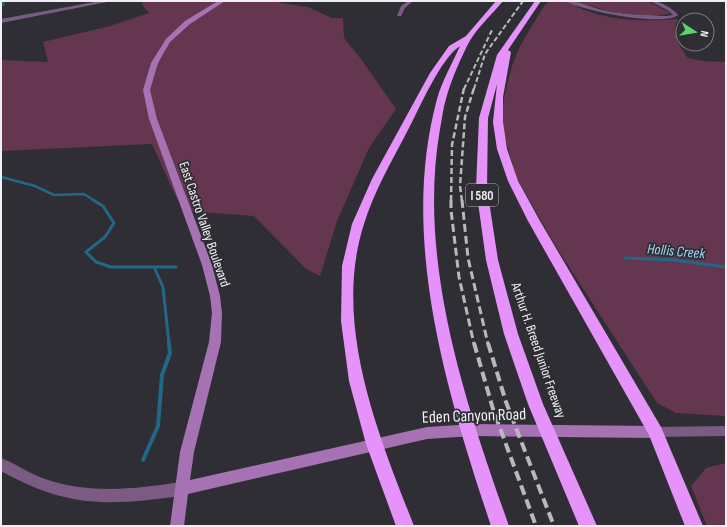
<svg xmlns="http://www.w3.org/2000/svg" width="727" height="527" font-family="'Sofia Sans Condensed',sans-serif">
<rect width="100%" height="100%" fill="#2e2e34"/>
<g fill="#65364f">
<polygon points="147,1 270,1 308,7 332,18 343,18 344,38 361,59 396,109 369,148 337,221 320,276 306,269 254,216 185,211 176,197 152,144 1,151 1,60 48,62 43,42 110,26 149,13 141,3"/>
<path d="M550,1H647L671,13C659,18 625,14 612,12C600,10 586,1 575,6C606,21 644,22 678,19C671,33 679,46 688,58L703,61L726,62V416L676,413L657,403L558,250L516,177L504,134L502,121L504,98L512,66L520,46L544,6Z"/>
<polygon points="726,463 726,526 707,526 691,486 706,468"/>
</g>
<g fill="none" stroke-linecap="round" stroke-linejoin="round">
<polyline stroke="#236787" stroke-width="2" points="1,6 4,4 3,1"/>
<polyline stroke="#236787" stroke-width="2.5" points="1,177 35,186 54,195 84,194 95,201"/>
<g stroke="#236787" stroke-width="3">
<polyline points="93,200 103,206 114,223 105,237 86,252 96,262 111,267 176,267"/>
<polyline points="625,258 674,260 726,267"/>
<polyline points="154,267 163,287 169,344"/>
</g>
<polyline stroke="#236787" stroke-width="4" points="143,460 158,426 162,375 170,353 169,343"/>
<g fill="#7b5b84" fill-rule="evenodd">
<polygon points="408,1 413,1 405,8 401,16 397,16 401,6"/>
<path d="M566,1C579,1 593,8 606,11C626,15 646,15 666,16L673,15L669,11L650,1C660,1 671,7 678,15C663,27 582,11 566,1Z"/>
<polygon points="726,426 726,436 656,437 652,435 651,432 652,429 656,427"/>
</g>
<g fill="#7b5b84" fill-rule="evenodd">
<polygon points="100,1 112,1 1,23 1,19"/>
<path d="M1,458C17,464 31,475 48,480C92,494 136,489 181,482L186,484L188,489L186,494L181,496C108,506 67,508 1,471Z"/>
</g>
<polygon fill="#a672b4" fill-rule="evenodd" points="218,1 225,1 190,24 170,42 158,63 150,90 157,119 212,265 220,296 222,313 221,342 194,452 190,480 427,427 473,424 656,426 661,428 662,432 661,436 656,438 473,436 427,439 188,494 184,526 170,526 180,452 209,342 212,313 210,296 202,265 149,119 143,90 151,63 166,39 185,21"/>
<g fill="#e593fa" fill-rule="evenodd">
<path d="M496,1H503C491,16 476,28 467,46C460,60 450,83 446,99C443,108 442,119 440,129C417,261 465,402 509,526H491C447,393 399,239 437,99C442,81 452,64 460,46C441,58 420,107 409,128C393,159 374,191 364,224C332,323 378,434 414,526H396L366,444L349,381L341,321L342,266L352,224L372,179L430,73L449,46L466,36Z"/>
<polygon points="535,1 541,1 508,50 511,52 503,97 503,122 507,149 518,181 540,221 661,427 703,526 685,526 649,435 528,221 508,181 497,149 493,122 497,84 488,118 487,188 498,260 518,334 543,404 597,526 579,526 528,404 504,334 486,260 476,188 479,118 497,55"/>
</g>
<g stroke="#b9b8bd" stroke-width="2" stroke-dasharray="5 2.5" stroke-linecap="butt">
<polyline points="464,89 492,30"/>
<polyline points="474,89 485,54 523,1"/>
</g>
<g stroke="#b9b8bd" stroke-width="2.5" stroke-dasharray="6 3" stroke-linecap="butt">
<polyline points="451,201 452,145 464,88"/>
<polyline points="462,201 460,186 465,117 474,88"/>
</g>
<g stroke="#b9b8bd" stroke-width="3" stroke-dasharray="8 4" stroke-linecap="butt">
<polyline points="451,200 451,210 459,277 474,344"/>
<polyline points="462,200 468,258 488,344"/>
</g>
<g stroke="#b9b8bd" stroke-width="4" stroke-dasharray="10 5" stroke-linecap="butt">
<polyline points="474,343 493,409 536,526"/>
<polyline points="488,343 506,402 554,526"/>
</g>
</g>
<g text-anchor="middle" stroke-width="3.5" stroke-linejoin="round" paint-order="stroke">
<rect fill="#2e2e34" stroke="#b6b5ba" stroke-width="1" x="466" y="184" width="32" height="22" rx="3"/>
<g font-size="13" font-weight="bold" fill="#f0eff4">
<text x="482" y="200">I 580</text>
</g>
<g font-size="14" fill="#f0eff4" stroke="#2e2e34">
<text transform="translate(205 224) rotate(71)" y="5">East Castro Valley Boulevard</text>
<text transform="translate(539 350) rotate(71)" y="5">Arthur H. Breed Junior Freeway</text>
</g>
<g font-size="15" font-style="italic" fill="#9adafd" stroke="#2e2e34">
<text transform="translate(676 251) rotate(5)" y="5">Hollis Creek</text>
</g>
<g font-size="17" fill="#f0eff4" stroke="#2e2e34">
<text transform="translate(474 415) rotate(-2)" y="6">Eden Canyon Road</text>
</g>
</g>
<rect width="727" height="527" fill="none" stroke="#f0eff4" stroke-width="4"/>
<g transform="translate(695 32) rotate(102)"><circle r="19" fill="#2e2e34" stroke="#7c7b81"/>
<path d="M0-3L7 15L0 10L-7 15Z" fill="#5ad56e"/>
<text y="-6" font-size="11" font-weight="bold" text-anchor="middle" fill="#f0eff4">N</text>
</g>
</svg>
